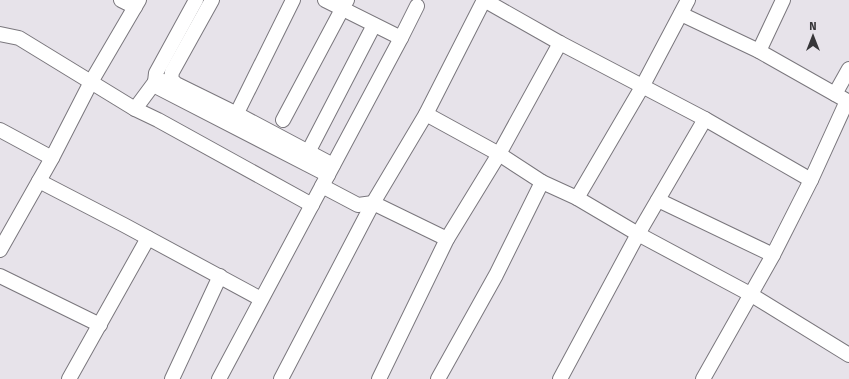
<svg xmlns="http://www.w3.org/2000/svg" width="849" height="379" font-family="'Fira Sans',sans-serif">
<rect width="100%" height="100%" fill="#e7e3ea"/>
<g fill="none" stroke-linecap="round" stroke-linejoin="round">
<defs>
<g id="minor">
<polyline points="121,0 135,7"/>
<polyline points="196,0 156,73 155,82 159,88 328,175"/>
<polyline points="212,0 172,72 171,79 176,84 237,114 333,165"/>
<polyline points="325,0 401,38"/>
<polyline points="681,14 759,51 849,102"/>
<polyline points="0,34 19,38 135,109 158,120 312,205"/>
<polyline points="759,51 783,0"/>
<polyline points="835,94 849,69"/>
<polyline points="135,109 155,82 163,81"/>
<polyline points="426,114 499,154 542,182 577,198 638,234 750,294 849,355"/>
<polyline points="283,120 347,0"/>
<polyline points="233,121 293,0"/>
<polyline points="0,130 52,158"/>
<polyline points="304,160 374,25"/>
<polyline points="39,181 124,225 261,299"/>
<polyline points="322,186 358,205 373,203 447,239"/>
<polyline points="577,198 642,87 688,0"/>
<polyline points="658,200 773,255"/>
<polyline points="0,250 52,158 91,82 139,0"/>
<polyline points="0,276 100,325"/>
<polyline points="69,379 148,238"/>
<polyline points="172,379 220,276"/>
<polyline points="219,379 401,38 417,6"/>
<polyline points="281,379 373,203 426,114 484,0 560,43 705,119 811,180"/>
<polyline points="379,379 447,239 499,154 560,43"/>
<polyline points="438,379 496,275 542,182"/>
<polyline points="560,379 638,234 705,119"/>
<polyline points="703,379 773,255 811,180 847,101"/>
</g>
</defs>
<use href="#minor" stroke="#7a777d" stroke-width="16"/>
<use href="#minor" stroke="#fff" stroke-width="14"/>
</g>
<g transform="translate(813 36)" stroke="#e7e3ea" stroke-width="3" paint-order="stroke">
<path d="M0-3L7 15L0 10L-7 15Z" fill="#373639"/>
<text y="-6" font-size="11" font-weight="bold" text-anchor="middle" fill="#373639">N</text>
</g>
</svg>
